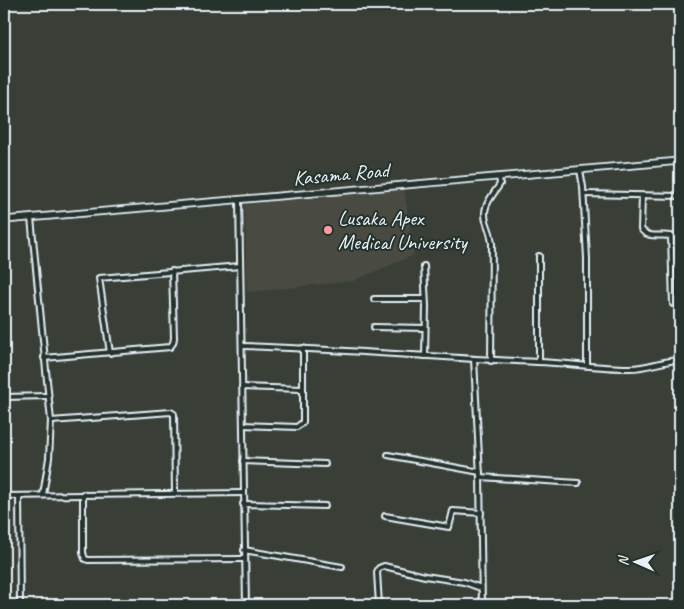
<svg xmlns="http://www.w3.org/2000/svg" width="684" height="609" font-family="Caveat,sans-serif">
<rect width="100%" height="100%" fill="#393f37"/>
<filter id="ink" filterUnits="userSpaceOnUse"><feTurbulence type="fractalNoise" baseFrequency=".02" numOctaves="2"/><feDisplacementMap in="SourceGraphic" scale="10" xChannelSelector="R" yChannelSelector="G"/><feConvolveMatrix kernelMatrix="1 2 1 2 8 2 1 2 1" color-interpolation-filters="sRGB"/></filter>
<g filter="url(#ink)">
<polygon fill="#494b42" points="404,188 414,255 353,281 247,292 245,204"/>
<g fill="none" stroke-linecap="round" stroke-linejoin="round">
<defs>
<g id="street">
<polyline points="580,170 583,187 587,258 587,365"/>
<polyline points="584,194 680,196"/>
<path d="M642,196L641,229C648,239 660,234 671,236L673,304"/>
<polyline points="239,200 246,605"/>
<polyline points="31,218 51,421 49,458 43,495"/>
<polyline points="539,256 539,362"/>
<polyline points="424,266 426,306 425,356"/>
<polyline points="374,299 425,299"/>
<polyline points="374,327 425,328"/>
<path d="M242,346C340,349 439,358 537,362C568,363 598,368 628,368C646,369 663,360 680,360"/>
<polyline points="110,353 99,278 240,266"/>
<polyline points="44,358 170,347 173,343 174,338 172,271"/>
<polyline points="474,359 480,477 482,605"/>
<path d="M491,361L492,243C491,235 490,231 487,224C480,207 492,197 500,184L499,177"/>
<polyline points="242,387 302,389"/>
<polyline points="4,397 48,396"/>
<polyline points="51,421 171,412 174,414 175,493"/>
<polyline points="243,425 297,427 303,422 303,348"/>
<polyline points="388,455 480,472"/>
<polyline points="243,461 325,464"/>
<polyline points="480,477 578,483"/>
<polyline points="83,494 83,553 85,559 88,560 244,559"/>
<polyline points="4,496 243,493"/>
<polyline points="19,496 20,605"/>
<polyline points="243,504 325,506"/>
<polyline points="385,516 449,527 453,511 481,513"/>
<polyline points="244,550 342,567"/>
<polyline points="379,605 377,572 379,568 384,566 425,576 464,582 481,588"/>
</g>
<polyline id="secondary" points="4,220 680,161"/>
</defs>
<use href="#street" stroke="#e8f1f8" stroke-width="8"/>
<use href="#secondary" stroke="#e8f1f8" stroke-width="9"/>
<use href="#street" stroke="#26332d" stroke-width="4"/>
<use href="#secondary" stroke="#26332d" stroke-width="5.5"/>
</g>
</g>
<circle fill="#ff9aa2" stroke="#26332d" stroke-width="2" cx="328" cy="230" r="5"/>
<g text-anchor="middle" stroke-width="4" stroke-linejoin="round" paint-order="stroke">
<g font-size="21" fill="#e8f1f8" stroke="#26332d">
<text transform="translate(341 174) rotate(-5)" y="7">Kasama Road</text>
</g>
<g font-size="21" fill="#e8f1f8" stroke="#26332d" text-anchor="start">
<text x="338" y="225">Lusaka Apex<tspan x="338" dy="24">Medical University</tspan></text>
</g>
</g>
<rect width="684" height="609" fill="none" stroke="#26332d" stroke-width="20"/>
<rect x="10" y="10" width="664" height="589" fill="none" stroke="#e8f1f8" stroke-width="2" filter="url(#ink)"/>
<g transform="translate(636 562) rotate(272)" stroke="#26332d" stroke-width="4" paint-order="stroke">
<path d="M0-4L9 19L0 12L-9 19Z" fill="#e8f1f8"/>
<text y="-8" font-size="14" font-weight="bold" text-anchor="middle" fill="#e8f1f8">N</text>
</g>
</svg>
